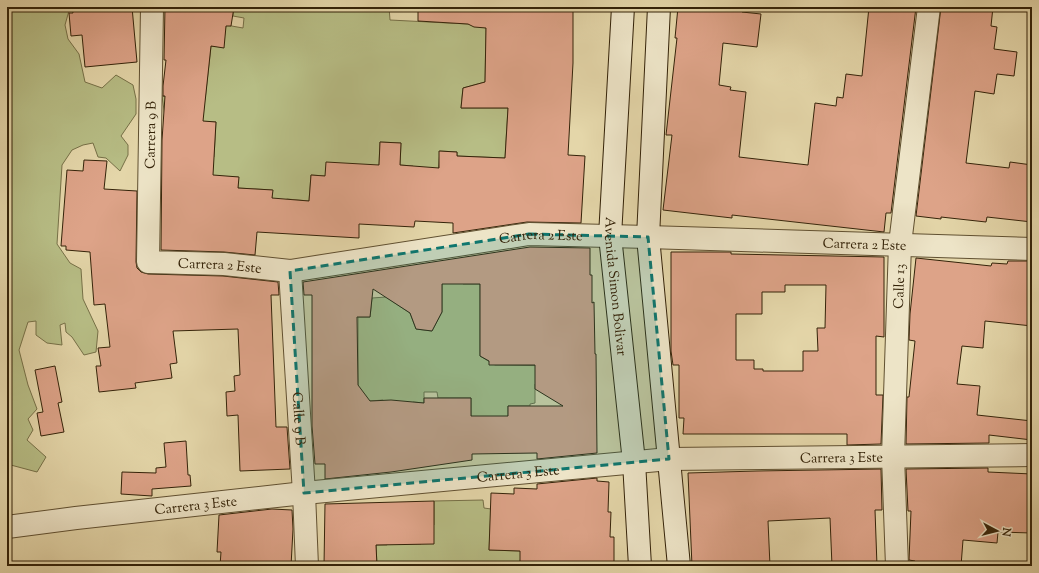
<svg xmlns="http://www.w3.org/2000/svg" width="1039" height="573" font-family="'Sorts Mill Goudy',serif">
<rect width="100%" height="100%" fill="#e4d6a9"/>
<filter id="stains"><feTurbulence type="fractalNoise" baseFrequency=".005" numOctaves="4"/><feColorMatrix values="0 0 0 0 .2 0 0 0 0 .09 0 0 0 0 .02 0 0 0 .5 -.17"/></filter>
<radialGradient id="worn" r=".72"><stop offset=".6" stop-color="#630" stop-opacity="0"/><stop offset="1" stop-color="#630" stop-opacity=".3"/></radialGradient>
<g fill="#b7bd85" stroke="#767047">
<polygon points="7,7 70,7 65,25 68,39 79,54 85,82 102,88 116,75 133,85 136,99 136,114 121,136 128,145 128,155 120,171 106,158 98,157 93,143 83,145 72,150 62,165 57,244 70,263 81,269 83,299 98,331 96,352 84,355 72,337 66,332 65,323 60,325 62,345 47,343 36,335 36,321 28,322 19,350 28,385 37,409 28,419 33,430 27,440 46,457 37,472 7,464"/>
<polygon points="234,7 389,7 390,20 468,24 486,28 485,82 463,88 461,108 508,108 505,158 457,156 457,152 440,151 438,172 418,171 413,166 400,165 401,143 380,142 379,165 325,176 311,175 309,201 287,199 272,209 272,190 238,188 238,177 188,177 190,156 214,157 216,122 194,121 165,117 162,96 205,100 211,46 223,47 226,25 243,28 244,18 233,16"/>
<polygon points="463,275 463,284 480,284 480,356 495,365 563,366 563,383 535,384 535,403 530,404 530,406 508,406 508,433 471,416 471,398 438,398 437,392 424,392 424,403 413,402 413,421 387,422 383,400 358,402 358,317 370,317 372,298 386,297 410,313 416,329 432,331 442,312 442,276"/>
<polygon points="483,500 484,508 491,509 489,550 521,551 520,566 377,566 376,545 387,545 387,535 405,544 421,544 421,525 434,525 434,501"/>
</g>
<g fill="#dda388" stroke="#342309" fill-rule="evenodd">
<polygon points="72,7 132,7 137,62 85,67 82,35 71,36 69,13 73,13"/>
<polygon points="165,7 234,7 231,26 226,26 224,48 211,46 203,121 216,122 213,175 239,177 238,188 273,190 272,198 309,201 311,175 325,176 326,162 379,165 380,142 401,143 400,165 439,168 439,151 457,152 457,156 505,158 508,108 461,108 463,88 485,82 486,28 474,27 468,24 418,21 418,7 573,7 573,63 568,155 585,156 581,223 527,222 453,233 453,223 415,221 414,227 359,224 359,238 257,232 255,255 224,252 161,250 162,140 165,96 163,96 163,86 166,60 164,60"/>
<polygon points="678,7 743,7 742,12 761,14 757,47 723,43 719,85 731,87 730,90 746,92 739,157 808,165 815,103 836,106 837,97 843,98 846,74 862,76 869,7 916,7 891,213 886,213 884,232 732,215 732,218 663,210 672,135 666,135 677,38 675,38"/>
<polygon points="941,7 993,7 991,26 997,27 994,49 1017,52 1014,76 997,74 994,94 975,91 966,163 1009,168 1010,162 1032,165 1032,222 987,217 986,222 941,217 941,219 916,216"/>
<polygon points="84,160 107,161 104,189 137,191 136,262 137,268 141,272 148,274 223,276 278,282 279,295 271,295 276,427 287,427 290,469 240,471 238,415 227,416 226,392 235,391 234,376 240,375 238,329 173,331 177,363 170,364 172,378 135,383 136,388 99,392 96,366 101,366 98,348 110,347 105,304 94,305 90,252 66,250 66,246 61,246 67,170 83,171"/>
<path d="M530,247L590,248V275H592V303L594,302L595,354H596L597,453L537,459V453L472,454V460L391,472L325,479V464H315L312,426V295H304L303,282ZM442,284H480V356L489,361V365H535V389L563,406H508V416H471V398H424V403L391,400L370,401L358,385L357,317H370L373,289L410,313L416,329L432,331L442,312Z"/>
<path d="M671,252H731V254L884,257V337L876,336V395H883L881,444L847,445V434H683L684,418H679V365H673L671,351ZM785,285H826L825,328H817L818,351H803V371H763V369H754V360H736V314H762V292H785Z"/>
<polygon points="916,258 991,266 992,263 1007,264 1008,261 1032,261 1032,326 985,321 983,348 962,346 957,384 980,386 977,415 1032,421 1032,440 989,435 989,443 906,444 907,397 909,397 915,341 909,340 910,314"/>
<polygon points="55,366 62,402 58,403 64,432 41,436 37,413 43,412 35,370"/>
<polygon points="186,441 188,475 190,475 191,486 152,489 152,496 121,494 122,472 156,473 156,468 166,467 164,443"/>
<polygon points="988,468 988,472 1032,474 1032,533 998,532 997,543 963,540 961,566 914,566 915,561 909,560 911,511 908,511 906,469"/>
<polygon points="881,469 882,510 875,510 877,566 832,566 830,518 768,521 770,566 692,566 688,473 757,471"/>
<polygon points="597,478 597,481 609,482 608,512 611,512 610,537 614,537 614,566 520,566 520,551 489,550 491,493 514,494 514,488 537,489 537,484"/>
<polygon points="434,501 434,544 376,545 377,566 324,566 325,504"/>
<polygon points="272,509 292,510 293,529 291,566 220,566 221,552 217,552 219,515"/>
</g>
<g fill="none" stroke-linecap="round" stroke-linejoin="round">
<defs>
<g id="minor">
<path id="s1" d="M152,7L148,262L224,264L290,271L529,234L648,237L1032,249"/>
<path id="s2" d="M290,271L304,493L307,566"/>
<path id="s3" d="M7,527L76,518L304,493L669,459L1032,455"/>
<path id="s4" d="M897,566L893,456L900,244L929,7"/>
</g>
<g id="secondary">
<path id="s5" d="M623,7L610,236L634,462L640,566"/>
<polyline points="659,7 648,237 679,566"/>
</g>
</defs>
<use href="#minor" stroke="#605031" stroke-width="24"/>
<use href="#secondary" stroke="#342309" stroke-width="24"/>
<use href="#minor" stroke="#ede4c7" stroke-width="22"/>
<use href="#secondary" stroke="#ede4c7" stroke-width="22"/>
</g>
<path fill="#0f766e" fill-opacity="0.2" stroke="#0f766e" stroke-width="3" stroke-dasharray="8 5" stroke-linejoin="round" d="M529,234L648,237L669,459L304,493L290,271Z"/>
<g text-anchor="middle" stroke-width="3" stroke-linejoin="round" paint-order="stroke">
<g font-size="14" fill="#342309" stroke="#ede4c7">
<text transform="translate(150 135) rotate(-89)" y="5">Carrera 9 B</text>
<text dy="5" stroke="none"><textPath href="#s1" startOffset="651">Carrera 2 Este</textPath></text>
<text dy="5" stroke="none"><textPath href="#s1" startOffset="975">Carrera 2 Este</textPath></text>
<text dy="5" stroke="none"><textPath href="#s1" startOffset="327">Carrera 2 Este</textPath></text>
<text dy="5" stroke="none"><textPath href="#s4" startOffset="280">Calle 13</textPath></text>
<text dy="5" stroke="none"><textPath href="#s5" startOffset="280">Avenida Simon Bolivar</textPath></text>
<text dy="5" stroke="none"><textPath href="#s2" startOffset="148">Calle 9 B</textPath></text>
<text dy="5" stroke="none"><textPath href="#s3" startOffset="838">Carrera 3 Este</textPath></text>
<text dy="5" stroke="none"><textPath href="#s3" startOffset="514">Carrera 3 Este</textPath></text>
<text dy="5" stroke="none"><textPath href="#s3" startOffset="190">Carrera 3 Este</textPath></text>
</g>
</g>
<rect width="1039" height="573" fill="none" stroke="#e4d6a9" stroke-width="24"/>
<rect x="8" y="8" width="1023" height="557" fill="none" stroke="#342309" stroke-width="2"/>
<rect x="12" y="12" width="1015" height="549" fill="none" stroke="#342309"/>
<g transform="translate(997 531) rotate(97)" stroke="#ede4c7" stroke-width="3" paint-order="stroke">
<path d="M0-3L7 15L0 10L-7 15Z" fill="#342309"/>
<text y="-6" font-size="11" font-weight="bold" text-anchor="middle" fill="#342309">N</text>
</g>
<rect width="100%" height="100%" filter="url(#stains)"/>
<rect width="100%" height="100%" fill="url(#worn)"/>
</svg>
